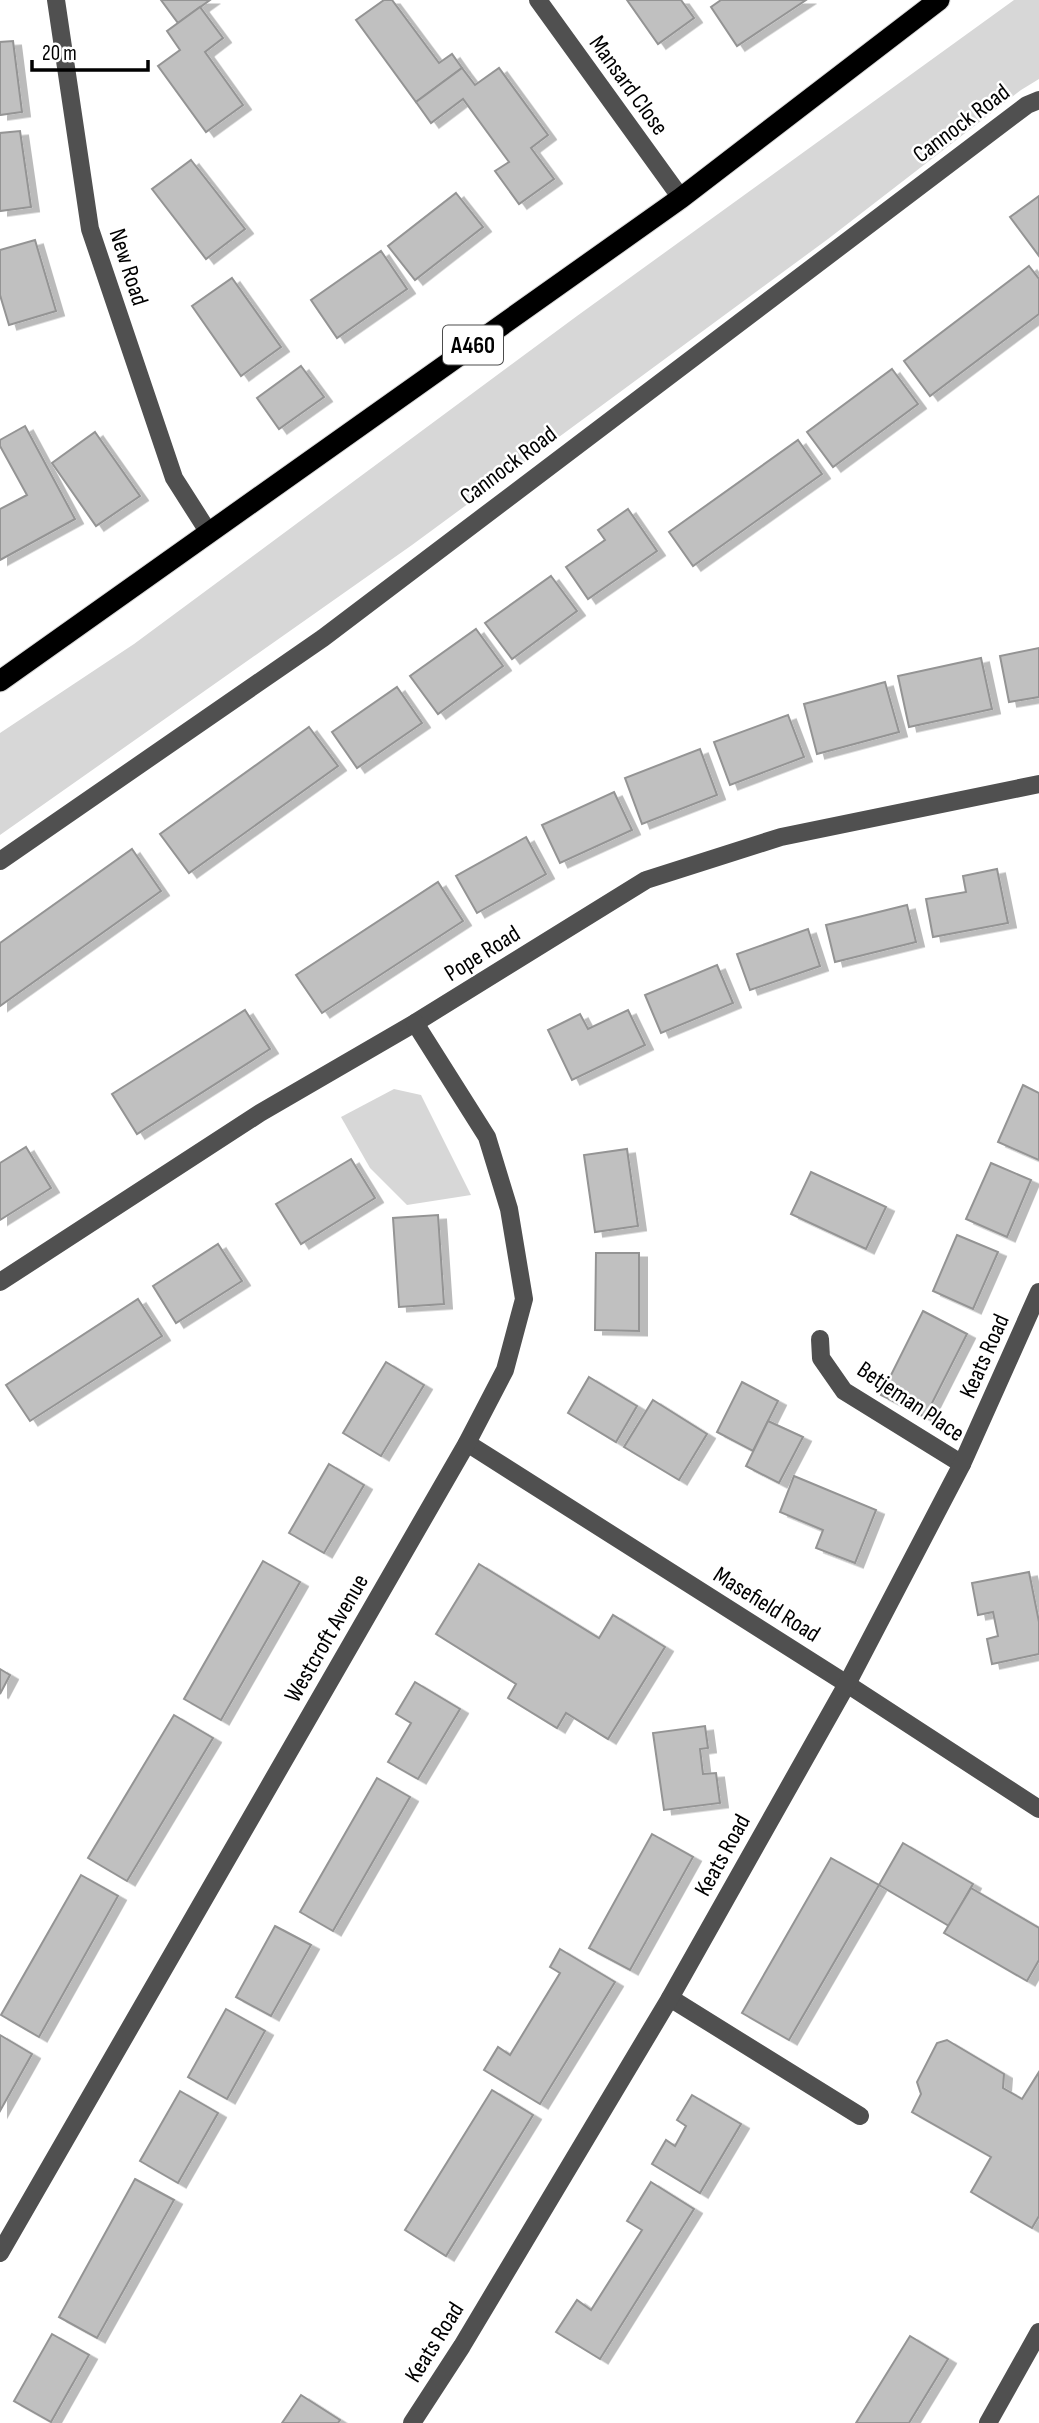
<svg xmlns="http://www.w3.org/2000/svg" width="1039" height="2423" font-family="'Sofia Sans Condensed',sans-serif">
<defs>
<filter id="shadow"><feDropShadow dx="8" dy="4.5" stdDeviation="0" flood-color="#0004"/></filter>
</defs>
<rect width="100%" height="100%" fill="#fff"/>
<g fill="#d7d7d7">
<polygon points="1014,0 1039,0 1039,79 1021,90 828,239 412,545 0,835 0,733 134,644 577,316"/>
<polygon points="394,1089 421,1095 471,1195 407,1205 370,1168 341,1117"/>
</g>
<g fill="#c0c0c0" stroke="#949494" stroke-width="2" filter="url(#shadow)">
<polygon points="161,0 210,0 178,23"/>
<polygon points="384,0 392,0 439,63 452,54 462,68 416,102 356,20"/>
<polygon points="627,0 681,0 694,18 658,44"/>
<polygon points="721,0 806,0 737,46 711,7"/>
<polygon points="200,7 223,38 205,52 243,105 206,132 158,66 180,50 167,31"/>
<polygon points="13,41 22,112 0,115 0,42"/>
<polygon points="462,68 475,85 499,68 548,135 531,148 554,179 519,204 495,171 509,162 463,99 431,123 416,102"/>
<polygon points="20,131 31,207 0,211 0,133"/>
<polygon points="191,160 245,229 206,259 152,189"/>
<polygon points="456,193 483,227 415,280 388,246"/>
<polygon points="1039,196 1039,256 1010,217"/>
<polygon points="35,240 56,311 9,325 0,295 0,250"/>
<polygon points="381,251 407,289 337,338 311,300"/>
<polygon points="1029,266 1039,279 1039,314 930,396 904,361"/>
<polygon points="232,278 281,347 241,376 192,306"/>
<polygon points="301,366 324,397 279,429 257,398"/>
<polygon points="892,369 918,404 833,467 807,432"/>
<polygon points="25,426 75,519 0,560 0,509 27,495 0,446 0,440"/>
<polygon points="95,432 140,496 96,526 52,463"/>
<polygon points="798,440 822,474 693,566 669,532"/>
<polygon points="628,509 657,551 588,599 566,567 605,540 598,530"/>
<polygon points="551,576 577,611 512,659 485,623"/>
<polygon points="476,629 503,666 438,714 410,676"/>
<polygon points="1039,648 1039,697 1009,702 1000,656"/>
<polygon points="981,658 992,709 909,727 898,676"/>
<polygon points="885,682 899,732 817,754 804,704"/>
<polygon points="397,687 422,723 357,768 332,732"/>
<polygon points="788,715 804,757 730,785 714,742"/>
<polygon points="309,727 338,766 189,873 160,834"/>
<polygon points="700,749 717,795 642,824 625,778"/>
<polygon points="614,792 632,830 560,863 542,825"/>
<polygon points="526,837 546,874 477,913 456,876"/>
<polygon points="132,849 161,891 0,1006 0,943"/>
<polygon points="997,869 1008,923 933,937 926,899 966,892 963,876"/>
<polygon points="438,882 463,921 322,1013 296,975"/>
<polygon points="907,905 916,942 835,962 826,925"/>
<polygon points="808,929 820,966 750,990 737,954"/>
<polygon points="717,965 733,1003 661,1033 645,995"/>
<polygon points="245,1010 270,1049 137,1134 112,1094"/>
<polygon points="628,1010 645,1045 572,1080 548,1030 580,1014 588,1029"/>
<polygon points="1023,1085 1039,1093 1039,1160 998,1142"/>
<polygon points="26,1147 51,1188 0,1220 0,1163"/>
<polygon points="627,1149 638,1226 595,1232 584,1155"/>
<polygon points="351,1159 375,1198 301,1244 276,1204"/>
<polygon points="991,1163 1031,1180 1007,1237 966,1219"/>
<polygon points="811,1172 886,1207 866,1249 791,1214"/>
<polygon points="438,1215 444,1304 399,1307 393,1218"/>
<polygon points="957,1235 998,1252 973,1309 933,1291"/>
<polygon points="218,1244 242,1281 176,1323 153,1286"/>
<polygon points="596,1253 639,1253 639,1331 595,1330"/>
<polygon points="138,1299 162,1336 30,1421 6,1385"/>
<polygon points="923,1311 967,1334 925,1417 881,1395"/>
<polygon points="386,1362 424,1385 381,1456 343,1433"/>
<polygon points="589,1377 637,1406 616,1442 568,1413"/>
<polygon points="742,1382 778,1401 753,1451 717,1432"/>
<polygon points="653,1400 707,1434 679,1480 624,1447"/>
<polygon points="768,1421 803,1437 779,1483 746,1466"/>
<polygon points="329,1464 364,1485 324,1553 289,1533"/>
<polygon points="794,1476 876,1510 855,1563 816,1548 823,1530 780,1512"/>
<polygon points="263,1561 300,1582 221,1720 184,1699"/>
<polygon points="479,1564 599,1638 613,1615 665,1647 608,1739 566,1713 557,1728 508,1698 516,1684 436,1634"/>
<polygon points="1029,1572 1039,1622 1039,1654 992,1664 987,1639 998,1636 993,1612 978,1615 972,1583"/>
<polygon points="0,1669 10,1675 0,1694"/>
<polygon points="415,1682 460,1709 418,1779 388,1762 411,1723 396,1714"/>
<polygon points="174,1715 213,1738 127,1881 88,1858"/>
<polygon points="705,1726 708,1748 700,1749 703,1774 716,1773 720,1803 664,1810 653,1733"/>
<polygon points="377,1778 410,1797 333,1931 300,1912"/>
<polygon points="652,1834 693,1857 630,1970 589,1948"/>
<polygon points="903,1843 973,1884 949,1926 879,1885"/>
<polygon points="831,1858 879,1885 789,2040 742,2013"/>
<polygon points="81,1875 118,1896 39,2037 1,2015"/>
<polygon points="971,1888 1039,1928 1039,1960 1027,1981 944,1933"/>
<polygon points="275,1926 311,1945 271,2016 236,1997"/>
<polygon points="560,1949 615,1982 540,2104 484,2070 498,2047 510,2055 560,1973 550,1967"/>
<polygon points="226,2009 265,2031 227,2099 188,2077"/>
<polygon points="0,2035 32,2054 0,2111"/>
<polygon points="947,2040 1004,2074 1003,2088 1022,2099 1039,2072 1039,2216 1032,2228 971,2192 991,2157 912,2112 921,2094 917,2082 937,2043"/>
<polygon points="492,2090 533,2115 446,2256 405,2230"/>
<polygon points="180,2091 218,2113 178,2183 140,2161"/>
<polygon points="692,2095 741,2124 700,2193 652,2164 666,2140 675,2146 686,2126 677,2120"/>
<polygon points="135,2179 174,2200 97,2338 59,2317"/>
<polygon points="651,2182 694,2209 600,2359 556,2332 577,2300 591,2310 642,2230 627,2221"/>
<polygon points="52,2334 89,2355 51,2422 14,2401"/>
<polygon points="910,2336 948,2359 909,2423 856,2423"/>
<polygon points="301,2395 340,2420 338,2423 282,2423"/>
</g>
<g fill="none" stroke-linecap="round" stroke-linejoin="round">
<defs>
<polyline id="highway" points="0,681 681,198 939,0"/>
</defs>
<use href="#highway" stroke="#dbdbdb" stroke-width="23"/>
<g stroke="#505050" stroke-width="18">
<polyline points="56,0 90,229 174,478 209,533"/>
<polyline points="538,0 681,198"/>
<polyline points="0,861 323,638 1027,105 1039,100"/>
<polyline points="0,1282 260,1113 415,1023 646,880 781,837 1039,784"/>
<polyline points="820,1339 821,1358 844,1391 962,1464"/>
<polyline points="467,1443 847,1684 1039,1809"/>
<polyline points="670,1998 860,2116"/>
<polyline points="0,2253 467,1443 505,1370 524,1299 509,1209 487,1137 415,1023"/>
<polyline points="412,2423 462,2346 670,1998 847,1684 962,1464 1039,1292"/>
<polyline points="988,2423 1039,2332"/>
</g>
<use href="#highway" stroke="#000" stroke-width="21"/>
</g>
<g text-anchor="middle" stroke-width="5" stroke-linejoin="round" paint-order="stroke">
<rect fill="#fff" stroke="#4c4c4c" stroke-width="2" x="443" y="325.5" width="60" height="39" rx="5"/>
<g font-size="23" font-weight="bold" fill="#000">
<text x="473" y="353">A460</text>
</g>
<g font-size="24" fill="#000" stroke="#fff">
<text transform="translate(629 85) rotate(54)" y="8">Mansard Close</text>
<text transform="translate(961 123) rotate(-37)" y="8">Cannock Road</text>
<text transform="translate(129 267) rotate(72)" y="8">New Road</text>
<text transform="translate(508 465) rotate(-37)" y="8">Cannock Road</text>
<text transform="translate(482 953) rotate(-32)" y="8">Pope Road</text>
<text transform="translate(984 1356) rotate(-66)" y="8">Keats Road</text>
<text transform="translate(911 1401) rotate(34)" y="8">Betjeman Place</text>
<text transform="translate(767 1604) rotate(32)" y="8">Masefield Road</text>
<text transform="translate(326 1638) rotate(-60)" y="8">Westcroft Avenue</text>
<text transform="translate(722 1855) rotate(-61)" y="8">Keats Road</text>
<text transform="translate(434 2342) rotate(-58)" y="8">Keats Road</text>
</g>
</g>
<path d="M32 60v10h116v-10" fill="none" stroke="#000000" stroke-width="3.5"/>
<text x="42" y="60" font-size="21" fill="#000000" stroke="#ffffff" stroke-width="5" paint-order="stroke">20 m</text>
</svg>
